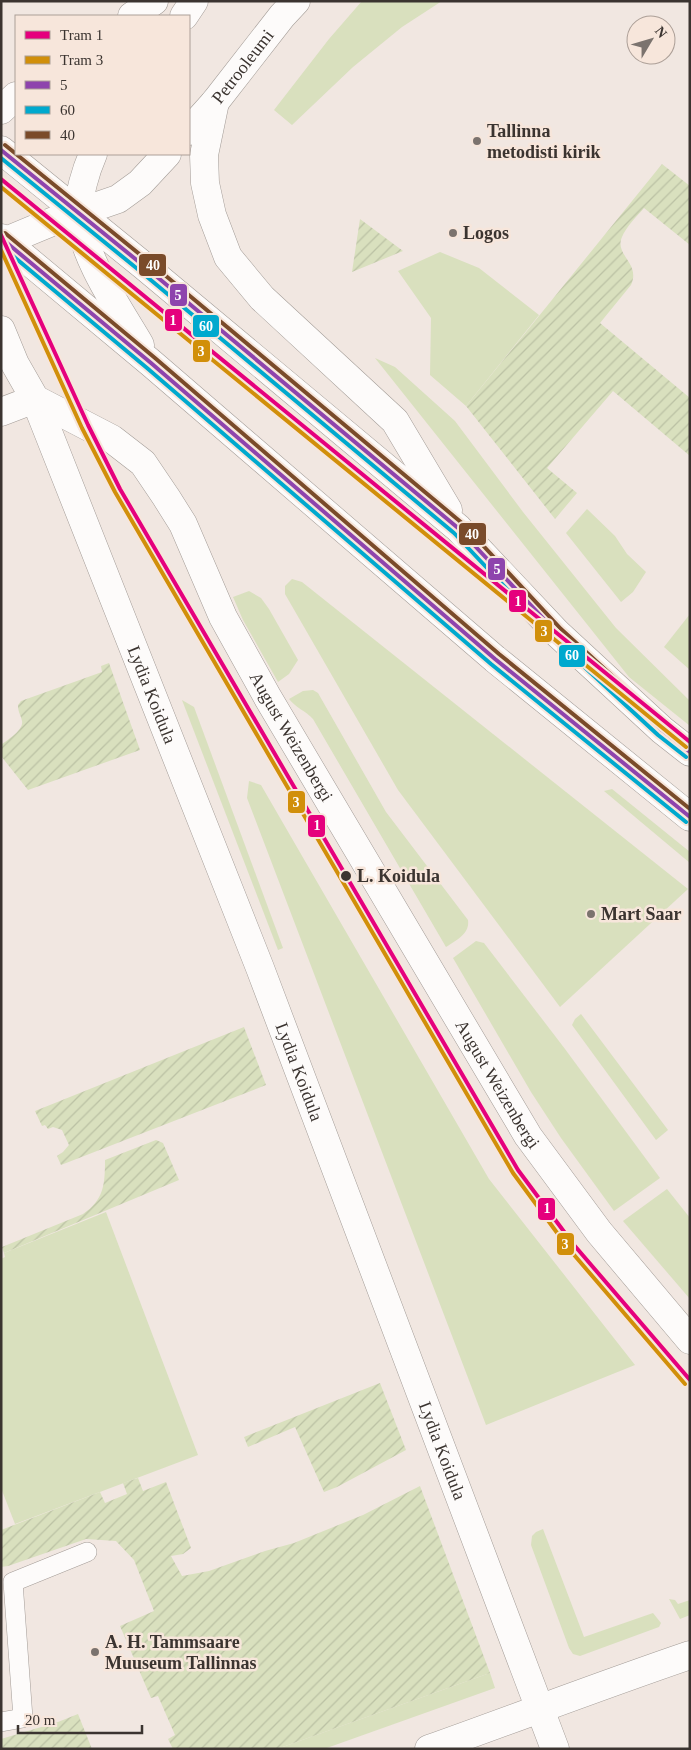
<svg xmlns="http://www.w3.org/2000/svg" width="691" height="1750" font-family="Georgia,serif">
<defs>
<pattern id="garden-furrows" width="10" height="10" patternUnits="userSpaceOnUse" patternTransform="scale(1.25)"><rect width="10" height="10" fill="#d9e0be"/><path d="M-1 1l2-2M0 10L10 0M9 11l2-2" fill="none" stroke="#bbc1a4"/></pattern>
</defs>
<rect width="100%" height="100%" fill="#f1e7e1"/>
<g fill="#d9e0be">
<polygon points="362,1 442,1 402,27 353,67 292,125 274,110 329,39"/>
<polygon points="440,252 479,268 539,315 466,406 430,375 431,318 398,271"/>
<polygon points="375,358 395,367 455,421 523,512 616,628 690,701 690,726 629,677"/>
<polygon points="587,509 615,536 627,554 646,572 633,592 621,602 566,533"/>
<polygon points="292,579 302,582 688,889 560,1007 398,790 285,594 285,586"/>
<polygon points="249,591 261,598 269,609 298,660 289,674 278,682 243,620 233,597"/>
<polygon points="690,614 690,670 664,647"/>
<path d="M313,690L318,693L386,812L468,920C470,934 456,940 446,947L313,719C306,711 296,708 289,699L303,691Z"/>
<polygon points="182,700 194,707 283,948 278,950"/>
<polygon points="249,781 261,785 489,1179 635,1365 486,1425 247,798"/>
<polygon points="612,789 690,852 690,863 604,791"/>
<polygon points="476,941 484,943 565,1049 660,1178 614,1211 561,1138 531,1092 453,958"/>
<polygon points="581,1014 668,1130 656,1140 572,1025 575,1019"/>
<polygon points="667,1189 690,1218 690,1299 623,1221"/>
<polygon points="106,1212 198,1455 15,1524 1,1488 1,1259 5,1257 4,1253"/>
<polygon points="543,1529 584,1637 653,1613 661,1623 659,1627 580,1656 573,1654 569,1648 531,1545 532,1536 536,1532"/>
<polygon points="669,1599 675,1600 678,1604 690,1600 690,1615 680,1619"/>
<polygon points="490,1673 495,1688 324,1749 277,1749"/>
</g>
<g fill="url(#garden-furrows)">
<path d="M662,164L690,186V245L644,208C637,216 626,227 622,237C614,255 641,263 631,285L600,323L690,398V456L613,391L547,468L577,493L555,519L466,406Z"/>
<polygon points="360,219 403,251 352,272"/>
<path d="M109,663L140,750L28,790L1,756V745C7,740 24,730 22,721C21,715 18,713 18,705L21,701L102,672L101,666Z"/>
<polygon points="244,1027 266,1085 61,1165 57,1156 63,1152 69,1145 62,1130 53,1127 48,1129 45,1125 42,1126 35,1111"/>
<path d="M156,1140L163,1143L179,1180L4,1253L2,1247L83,1214C104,1200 105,1184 105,1160Z"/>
<polygon points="380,1383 406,1450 337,1487 324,1492 295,1427 248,1447 244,1437"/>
<polygon points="138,1478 143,1491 166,1482 191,1548 183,1554 171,1556 182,1576 209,1571 265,1551 294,1543 363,1515 420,1486 490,1673 277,1749 173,1749 168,1739 175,1735 158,1696 151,1698 120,1626 154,1611 134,1560 116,1541 86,1539 8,1566 1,1567 1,1530 100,1492 105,1503 127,1494 123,1483"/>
<polygon points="78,1714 92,1749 1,1749 1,1739 58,1722"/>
</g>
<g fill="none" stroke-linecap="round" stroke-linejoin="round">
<defs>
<polyline id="lane" points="1,1722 23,1718 13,1582 87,1552"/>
<g id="street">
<path id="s1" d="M1,330L15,364L35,399L260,968L555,1749"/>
<path id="s2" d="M35,399L112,439L143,463L166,497L183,524L223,617L268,698L528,1136L599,1232L690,1340"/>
<polyline points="1,412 35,399"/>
<path d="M429,1749C516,1718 602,1685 690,1655"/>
</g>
<g id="secondary">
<polyline points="132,16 154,1"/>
<polyline points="184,16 194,1"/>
<polyline points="215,102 204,155 205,183 212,215 228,257 262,298 395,421 448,510"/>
<polyline points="1,110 16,96"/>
<path id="s3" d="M189,131L215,102L282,16L296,1"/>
<polyline points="1,150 144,266 458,528 557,633 662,730 690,752"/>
<path d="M93,154C86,170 78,196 79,213C81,255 119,309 140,345"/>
<polyline points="1,238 151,363 495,659 690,817"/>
<polyline points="1,243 54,221 118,199 140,183 167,154"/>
</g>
</defs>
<use href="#lane" stroke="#a39c97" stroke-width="20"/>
<use href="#street" stroke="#a39c97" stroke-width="29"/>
<use href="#secondary" stroke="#a39c97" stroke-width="29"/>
<use href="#lane" stroke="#fdfbfa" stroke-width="19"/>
<use href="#street" stroke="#fdfbfa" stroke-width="28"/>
<use href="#secondary" stroke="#fdfbfa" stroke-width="28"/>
<defs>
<g id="bus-1">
<polyline points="1,150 144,266 458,528 557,633 662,730 690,752"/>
<polyline points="1,238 151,363 495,659 690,817"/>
</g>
<g id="bus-2">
<polyline points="1,158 140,271 454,533 553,638 658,735 686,757"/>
<polyline points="1,246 147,368 491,664 686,822"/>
</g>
<g id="bus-3">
<polyline points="5,145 148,261 462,523 561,629 666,725 690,744"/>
<polyline points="5,233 155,358 499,654 690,809"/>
</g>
</defs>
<use href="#bus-1" stroke="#f7e6db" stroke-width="8"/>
<use href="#bus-2" stroke="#f7e6db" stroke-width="8"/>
<use href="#bus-3" stroke="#f7e6db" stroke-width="8"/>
<use href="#bus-1" stroke="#8e44ad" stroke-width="4"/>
<use href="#bus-2" stroke="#00a9ce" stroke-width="4"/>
<use href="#bus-3" stroke="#7a4b2a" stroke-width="4"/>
<defs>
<g id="tram-1">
<polyline points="1,179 690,742"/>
<polyline points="1,235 88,425 120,489 518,1170 574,1245 690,1380"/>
</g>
<g id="tram-2">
<polyline points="1,187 686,747"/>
<polyline points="1,250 82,428 115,492 513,1173 569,1249 685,1384"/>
</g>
</defs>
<use href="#tram-1" stroke="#f7e6db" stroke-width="8"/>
<use href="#tram-2" stroke="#f7e6db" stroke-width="8"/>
<use href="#tram-1" stroke="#e5007d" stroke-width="4"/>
<use href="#tram-2" stroke="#d18f0a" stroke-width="4"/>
</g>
<g fill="#7b736e" stroke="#f7e6db" stroke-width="2">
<circle cx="477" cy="141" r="5"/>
<circle cx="453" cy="233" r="5"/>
<circle cx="591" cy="914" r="5"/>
<circle cx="95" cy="1652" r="5"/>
</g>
<circle fill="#3b3430" stroke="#f7e6db" stroke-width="2" cx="346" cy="876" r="6"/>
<g text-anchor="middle" stroke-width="5" stroke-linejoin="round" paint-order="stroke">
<g font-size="18" fill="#3b3430" stroke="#f7e6db">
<text dy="6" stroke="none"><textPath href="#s3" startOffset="84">Petrooleumi</textPath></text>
<text dy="6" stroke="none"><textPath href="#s1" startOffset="395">Lydia Koidula</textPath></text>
<text dy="6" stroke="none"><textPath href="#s2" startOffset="438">August Weizenbergi</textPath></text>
<text dy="6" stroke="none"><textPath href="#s1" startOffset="800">Lydia Koidula</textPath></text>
<text dy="6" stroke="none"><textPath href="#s2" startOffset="842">August Weizenbergi</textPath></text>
<text dy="6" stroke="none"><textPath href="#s1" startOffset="1205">Lydia Koidula</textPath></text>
</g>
<g font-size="18" font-weight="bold" fill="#3b3430" stroke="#f7e6db" text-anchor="start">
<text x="487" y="137">Tallinna<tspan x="487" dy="21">metodisti kirik</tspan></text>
<text x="463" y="239">Logos</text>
<text x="601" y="920">Mart Saar</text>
<text x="105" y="1648">A. H. Tammsaare<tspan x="105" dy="21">Muuseum Tallinnas</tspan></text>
</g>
<g font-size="18" font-weight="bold" fill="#3b3430" stroke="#f7e6db" text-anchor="start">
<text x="357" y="882">L. Koidula</text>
</g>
</g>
<g stroke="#f7e6db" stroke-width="2">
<rect x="138" y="253" width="29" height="24" rx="5" fill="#7a4b2a"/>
<rect x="169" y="283" width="19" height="24" rx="5" fill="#8e44ad"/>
<rect x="164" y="308" width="19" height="24" rx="5" fill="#e5007d"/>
<rect x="192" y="314" width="28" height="24" rx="5" fill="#00a9ce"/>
<rect x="192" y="339" width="19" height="24" rx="5" fill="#d18f0a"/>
<rect x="458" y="522" width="29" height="24" rx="5" fill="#7a4b2a"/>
<rect x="487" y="557" width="19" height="24" rx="5" fill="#8e44ad"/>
<rect x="508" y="589" width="19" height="24" rx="5" fill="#e5007d"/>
<rect x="534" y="619" width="19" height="24" rx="5" fill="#d18f0a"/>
<rect x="558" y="644" width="28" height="24" rx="5" fill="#00a9ce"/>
<rect x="287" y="790" width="19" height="24" rx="5" fill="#d18f0a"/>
<rect x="307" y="814" width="19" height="24" rx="5" fill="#e5007d"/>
<rect x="537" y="1197" width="19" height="24" rx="5" fill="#e5007d"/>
<rect x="556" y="1232" width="19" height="24" rx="5" fill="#d18f0a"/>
</g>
<g font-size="14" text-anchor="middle" font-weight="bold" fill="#fff">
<text x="153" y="270">40</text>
<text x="178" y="300">5</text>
<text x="173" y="325">1</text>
<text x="206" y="331">60</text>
<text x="201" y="356">3</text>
<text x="472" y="539">40</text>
<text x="497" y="574">5</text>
<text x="518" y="606">1</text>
<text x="544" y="636">3</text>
<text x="572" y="660">60</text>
<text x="296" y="807">3</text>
<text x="317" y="830">1</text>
<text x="547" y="1213">1</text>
<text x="565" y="1249">3</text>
</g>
<rect width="691" height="1750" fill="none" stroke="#3b3430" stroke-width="5"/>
<rect x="15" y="15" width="175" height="140" fill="#f7e6db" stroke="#ac9f97"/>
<rect x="25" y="31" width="25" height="8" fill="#e5007d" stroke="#ac9f97"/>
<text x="60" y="40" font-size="15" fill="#3b3430">Tram 1</text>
<rect x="25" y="56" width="25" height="8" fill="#d18f0a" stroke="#ac9f97"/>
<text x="60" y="65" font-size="15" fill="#3b3430">Tram 3</text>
<rect x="25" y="81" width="25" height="8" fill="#8e44ad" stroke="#ac9f97"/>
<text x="60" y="90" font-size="15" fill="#3b3430">5</text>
<rect x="25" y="106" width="25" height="8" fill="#00a9ce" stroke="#ac9f97"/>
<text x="60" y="115" font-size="15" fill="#3b3430">60</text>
<rect x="25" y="131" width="25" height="8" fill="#7a4b2a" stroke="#ac9f97"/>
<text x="60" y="140" font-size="15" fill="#3b3430">40</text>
<g transform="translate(651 40) rotate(52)"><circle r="24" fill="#f7e6db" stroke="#ac9f97"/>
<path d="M0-4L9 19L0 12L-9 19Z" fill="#7b736e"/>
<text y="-8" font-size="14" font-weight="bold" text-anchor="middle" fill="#3b3430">N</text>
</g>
<path d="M18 1725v8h124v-8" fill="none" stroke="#3b3430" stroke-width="2.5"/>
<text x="25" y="1725" font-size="15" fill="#3b3430" stroke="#f7e6db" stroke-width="4" paint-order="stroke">20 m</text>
</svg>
